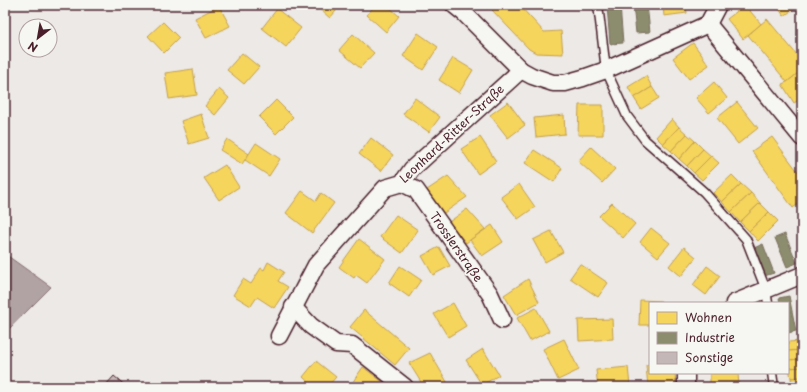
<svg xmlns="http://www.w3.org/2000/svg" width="807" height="392" font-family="'Playpen Sans',sans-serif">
<rect width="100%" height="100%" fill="#ece9e6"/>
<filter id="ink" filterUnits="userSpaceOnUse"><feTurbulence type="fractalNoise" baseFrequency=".025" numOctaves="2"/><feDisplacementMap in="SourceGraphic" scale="8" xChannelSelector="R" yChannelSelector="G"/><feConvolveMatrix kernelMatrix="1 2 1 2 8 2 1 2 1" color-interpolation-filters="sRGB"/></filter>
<g filter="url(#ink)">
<polygon fill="#b1a2a3" stroke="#886e73" points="5,254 51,287 5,333"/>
<g fill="#f6d55c" stroke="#c29e4d">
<polygon points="315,5 341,5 330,18"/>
<polygon points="375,5 387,5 399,16 386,32 367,15"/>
<polygon points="497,5 519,5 544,32 561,31 563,54 536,53 529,49 492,10"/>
<polygon points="663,5 686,5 687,13 664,16"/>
<polygon points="745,5 761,24 743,39 727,19"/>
<polygon points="776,5 800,5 784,16"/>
<polygon points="219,6 230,26 206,38 195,18"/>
<polygon points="277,9 301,28 286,47 262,28"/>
<polygon points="767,19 802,61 802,70 787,82 748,35"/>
<polygon points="163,22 179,38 164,53 148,36"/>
<polygon points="418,33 438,47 423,70 403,56"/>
<polygon points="353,34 374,53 360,68 339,50"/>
<polygon points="693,43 709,65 689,79 673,58"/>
<polygon points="242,53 259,67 244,84 227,70"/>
<polygon points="453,58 473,70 459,93 439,80"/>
<polygon points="193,69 197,95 169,99 165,73"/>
<polygon points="802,70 802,98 794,103 782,84 787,82"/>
<polygon points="646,76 652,87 634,98 628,87"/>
<polygon points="714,82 727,98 709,113 696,98"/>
<polygon points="652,87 659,98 641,109 634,98"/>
<polygon points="219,89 229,98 215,115 205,106"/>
<polygon points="415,98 440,117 429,132 403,114"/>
<polygon points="276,100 293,117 276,134 259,117"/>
<polygon points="508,102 525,125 508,138 490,115"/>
<polygon points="737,102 758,128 738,144 717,118"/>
<polygon points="579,105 603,105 603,135 578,135"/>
<polygon points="201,114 209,138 189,144 181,121"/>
<polygon points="564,115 565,134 536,137 534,118"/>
<polygon points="672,119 679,127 663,144 656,137"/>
<polygon points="679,127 687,134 671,151 663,144"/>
<polygon points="687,134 695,141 679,159 671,151"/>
<polygon points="480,137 496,161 478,174 461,149"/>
<polygon points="772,137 802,177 802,201 793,208 752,151"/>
<polygon points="371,138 393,155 381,171 359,154"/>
<polygon points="227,139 249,154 242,164 220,150"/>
<polygon points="695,141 703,149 687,166 679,159"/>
<polygon points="256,143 280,159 269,176 245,160"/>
<polygon points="591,147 615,169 602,183 578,161"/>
<polygon points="703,149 711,156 694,173 687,166"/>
<polygon points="534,150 562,168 554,182 525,163"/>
<polygon points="711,156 719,163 702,180 694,173"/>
<polygon points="225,165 239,187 219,200 204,178"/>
<polygon points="732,175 741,184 722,202 713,193"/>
<polygon points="448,176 467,197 444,213 427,190"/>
<polygon points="519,184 535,207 518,219 501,197"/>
<polygon points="741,184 751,193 731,212 722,202"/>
<polygon points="302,191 316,201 321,193 334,203 312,233 286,213"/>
<polygon points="751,193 760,203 740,222 731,212"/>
<polygon points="612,203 635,224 623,238 599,216"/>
<polygon points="760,203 769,212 749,231 740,222"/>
<polygon points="467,209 485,229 466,243 449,222"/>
<polygon points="769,212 778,221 758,241 749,231"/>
<polygon points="396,215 418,230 402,253 380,237"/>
<polygon points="492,225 503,242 482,256 470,240"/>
<polygon points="651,228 670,243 658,257 640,242"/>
<polygon points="551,231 563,252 545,262 533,240"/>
<polygon points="359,239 385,259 367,283 356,275 354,278 339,267"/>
<polygon points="439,247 450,266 433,275 422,256"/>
<polygon points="684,247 696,257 681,276 669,266"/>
<polygon points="268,262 284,272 278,281 288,287 274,308 257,297 251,306 233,295 243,279 251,284 261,268 264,270"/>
<polygon points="580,264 608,283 598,297 570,278"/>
<polygon points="400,266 421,280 409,297 389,283"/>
<polygon points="707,266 720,276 706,295 693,285"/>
<polygon points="528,279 539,302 516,315 504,295"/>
<polygon points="640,300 661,301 661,303 650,303 650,325 639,325"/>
<polygon points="453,303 466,326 448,337 434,314"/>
<polygon points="536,308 549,331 530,341 517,318"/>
<polygon points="364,310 409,348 395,365 350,327"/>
<polygon points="612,319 613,339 579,341 578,320"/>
<polygon points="564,339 579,370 558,380 543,349"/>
<polygon points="802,341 802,350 788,351 788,342"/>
<polygon points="483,349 499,375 482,385 466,360"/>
<polygon points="802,350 802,359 788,360 788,351"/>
<polygon points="430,353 450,387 424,387 409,363"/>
<polygon points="802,359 802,367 789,368 788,360"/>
<polygon points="316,361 336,377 327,387 314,387 303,377"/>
<polygon points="646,365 650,365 650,373 675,373 676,386 648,387"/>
<polygon points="363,367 384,383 381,387 353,387 350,386"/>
<polygon points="628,367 630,386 598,387 596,370"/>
<polygon points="802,367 802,377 791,378 789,368"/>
<polygon points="710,373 738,373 739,387 710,387"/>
<polygon points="802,377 802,386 792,386 791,378"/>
</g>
<g fill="#8c8c6e" stroke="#786b5a">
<polygon points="607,5 620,5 623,43 610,44"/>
<polygon points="633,5 647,5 650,32 636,33"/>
<polygon points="785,234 797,263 787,267 775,238"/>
<polygon points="763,244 774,273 764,276 754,248"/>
<polygon points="789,296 796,331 788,333 788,303 780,303 779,298"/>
</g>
<polygon fill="#c4b7b7" stroke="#4a1f2b" points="114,376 127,387 104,387"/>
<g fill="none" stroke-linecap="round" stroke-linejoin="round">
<defs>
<g id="service">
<polyline points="598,5 606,70 627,116 645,140 704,192 746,239 766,290 768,303"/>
<polyline points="772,373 774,387"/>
</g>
<g id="minor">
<polyline points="454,5 464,13 521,70 532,76 553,83 565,83 583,78 606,70 708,24 718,5"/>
<polyline points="708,24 802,138"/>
<polyline points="402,183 416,190 490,294 502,320"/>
<polyline points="734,303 802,275"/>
<polyline points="293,307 311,326 336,344 352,345 405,387"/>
<polyline points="279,336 316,265 385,188 402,183 412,169 521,70"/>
<polyline points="686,373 686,387"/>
</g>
</defs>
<use href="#service" stroke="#4a1f2b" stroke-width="11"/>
<use href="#minor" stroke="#4a1f2b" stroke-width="19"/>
<use href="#service" stroke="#f6f6f2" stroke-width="8"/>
<use href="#minor" stroke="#f6f6f2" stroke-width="16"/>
</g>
</g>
<g text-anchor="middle" stroke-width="4" stroke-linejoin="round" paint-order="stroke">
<g font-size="12" fill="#4a1f2b" stroke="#f6f6f2">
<text transform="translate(452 134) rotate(-43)" y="4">Leonhard-Ritter-Straße</text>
<text transform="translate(456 247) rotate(55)" y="4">Trosslerstraße</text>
</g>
</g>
<rect width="807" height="392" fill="none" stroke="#f6f6f2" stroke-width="20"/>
<rect x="10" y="10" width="787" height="372" fill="none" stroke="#4a1f2b" stroke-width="1.5" filter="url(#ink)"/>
<rect x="649" y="302" width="140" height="72" fill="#f6f6f2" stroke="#b1a0a2"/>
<rect x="657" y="312" width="20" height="12" fill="#f6d55c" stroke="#b1a0a2"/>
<text x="685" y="322" font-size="12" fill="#4a1f2b">Wohnen</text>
<rect x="657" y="332" width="20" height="12" fill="#8c8c6e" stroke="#b1a0a2"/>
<text x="685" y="342" font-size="12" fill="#4a1f2b">Industrie</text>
<rect x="657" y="352" width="20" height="12" fill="#c4b7b7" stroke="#b1a0a2"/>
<text x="685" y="362" font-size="12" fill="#4a1f2b">Sonstige</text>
<g transform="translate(38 38) rotate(211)"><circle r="19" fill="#f6f6f2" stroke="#b1a0a2"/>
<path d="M0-3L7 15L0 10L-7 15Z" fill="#4a1f2b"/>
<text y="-6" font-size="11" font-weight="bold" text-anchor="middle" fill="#4a1f2b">N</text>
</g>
</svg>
